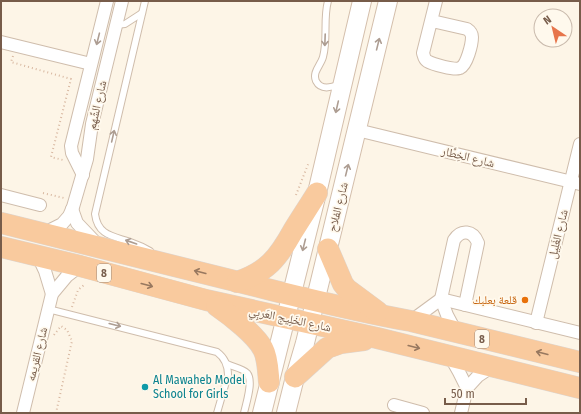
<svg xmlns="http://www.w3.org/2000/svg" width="581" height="414" font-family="'Fira Sans Condensed','Noto Naskh Arabic',sans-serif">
<rect width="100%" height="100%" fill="#fdf5e7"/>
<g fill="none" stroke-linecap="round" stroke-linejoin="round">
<defs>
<g id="service">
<path d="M145,1L95,214C98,237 115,236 133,243C139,245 145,248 150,251"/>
<path d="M328,1C323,19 328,39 323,57C321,65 312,72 316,81C321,91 332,87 341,84"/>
<polyline points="116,25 125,24 142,13"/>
<path d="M48,309L217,352C225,358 228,365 228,375L217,413"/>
<path d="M227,364C233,367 242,368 247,373C254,381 246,403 244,413"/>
</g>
<g id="minor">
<path d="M432,21L467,29C470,31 472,33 472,37C472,44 467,65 460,68C456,71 432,64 427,61C424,59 424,56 423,53L436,1"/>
<polyline points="1,42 91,64"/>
<polyline points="357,130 580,184"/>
<polyline points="83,175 72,153 71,146 107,1"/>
<polyline points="1,195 40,205"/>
<polyline points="72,209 77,223 97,244"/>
<polyline points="44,233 62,224 69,216 73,207 87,159 92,124 122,1"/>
<polyline points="38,256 45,271 52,294"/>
<polyline points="441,299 580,333"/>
<polyline points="411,321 441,299"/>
<polyline points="536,323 580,144"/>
<path d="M456,332L447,315L441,299L454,240C461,229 473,230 478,243L465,305"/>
<polyline points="450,356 459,372 467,388"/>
<polyline points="394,405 423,413"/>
<polyline points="23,413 52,294 67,276 80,266"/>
<polyline points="461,413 467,388 478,376 493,366"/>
</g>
<g id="secondary">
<polyline points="262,413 317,193 362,1"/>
<polyline points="286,413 295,377 305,343 388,1"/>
</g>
<g id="trunk">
<path d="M1,223C93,245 183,269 275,291C320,302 365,313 411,321L580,362"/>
<polyline points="1,247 80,266 206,300 377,338 580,388"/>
<polyline points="328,249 343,284 347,289 378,312"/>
<path d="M237,282C267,272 278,258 293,231C301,218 309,206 317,193"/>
<path d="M217,306C230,315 256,335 263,349C268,358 268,372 269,382"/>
<polyline points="295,377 327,348 341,343 364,340"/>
</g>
</defs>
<use href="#service" stroke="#cfbdac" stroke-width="8"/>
<use href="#minor" stroke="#cfbdac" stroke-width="14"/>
<use href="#secondary" stroke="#d4bfac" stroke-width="20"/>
<use href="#trunk" stroke="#dcd5d0" stroke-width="22"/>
<g stroke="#d8b8a1" stroke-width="2" stroke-dasharray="1 3" stroke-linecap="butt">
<polyline points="13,56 11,62 71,79 51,157 63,160"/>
<polyline points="43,193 64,198"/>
<polyline points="296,195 309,162"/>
<polyline points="72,307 78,290 84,285"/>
<polyline points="54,335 61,326 67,330 72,341 56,413"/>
</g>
<use href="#service" stroke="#fff" stroke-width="6"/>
<use href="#minor" stroke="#fff" stroke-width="12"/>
<use href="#secondary" stroke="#fff" stroke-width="18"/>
<use href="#trunk" stroke="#f9ca9e" stroke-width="21"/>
</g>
<defs><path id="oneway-shaft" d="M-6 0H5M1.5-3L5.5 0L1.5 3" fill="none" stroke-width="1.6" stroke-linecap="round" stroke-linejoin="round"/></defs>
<g stroke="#ad9d92">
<use href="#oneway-shaft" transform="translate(98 39) rotate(104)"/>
<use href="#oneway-shaft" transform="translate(325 40) rotate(92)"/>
<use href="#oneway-shaft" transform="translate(378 44) rotate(-76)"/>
<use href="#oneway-shaft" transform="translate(337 107) rotate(103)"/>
<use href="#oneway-shaft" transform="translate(113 136) rotate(-77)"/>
<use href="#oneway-shaft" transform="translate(347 170) rotate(-76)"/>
<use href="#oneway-shaft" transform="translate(131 242) rotate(-161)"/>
<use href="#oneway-shaft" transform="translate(304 245) rotate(104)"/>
<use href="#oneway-shaft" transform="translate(115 325) rotate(14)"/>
</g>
<g stroke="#98785f">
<use href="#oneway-shaft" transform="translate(200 272) rotate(-166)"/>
<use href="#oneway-shaft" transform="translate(147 285) rotate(15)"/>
<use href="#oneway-shaft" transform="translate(414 347) rotate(14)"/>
<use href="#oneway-shaft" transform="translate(542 353) rotate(-166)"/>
</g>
<circle fill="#e8710a" stroke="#fff9ed" stroke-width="1.5" cx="525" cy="300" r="4"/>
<circle fill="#0f9aa8" stroke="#fff9ed" stroke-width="1.5" cx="145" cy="387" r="4"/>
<g text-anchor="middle" stroke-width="3.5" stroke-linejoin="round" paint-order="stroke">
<g fill="#fff9ed" stroke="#a08b7b" stroke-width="1">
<rect x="97" y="264" width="14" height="18" rx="3"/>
<rect x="475" y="330" width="14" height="18" rx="3"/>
</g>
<g font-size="11" font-weight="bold" fill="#775c4a">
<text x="104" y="277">8</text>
<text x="482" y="343">8</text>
</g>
<g font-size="12" fill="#775c4a" stroke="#fff9ed">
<text transform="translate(97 105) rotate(-77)" y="4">شارع الشَّهم</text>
<text transform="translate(468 157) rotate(14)" y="4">شارع الخِطَّار</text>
<text transform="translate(338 207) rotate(-76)" y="4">شارع الفلاح</text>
<text transform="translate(558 234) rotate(-76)" y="4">شارع الغَلِيل</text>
<text transform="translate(290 319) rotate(12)" y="4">شارع الخَلِيج العَربِي</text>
<text transform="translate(37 354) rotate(-76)" y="4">شارع القريمه</text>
</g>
<g font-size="12" fill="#c56008" stroke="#fff9ed" text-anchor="end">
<text x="517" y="304">قلعة بعلبك</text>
</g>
<g font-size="12" fill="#0d838f" stroke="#fff9ed" text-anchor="start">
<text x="153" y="384">Al Mawaheb Model<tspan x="153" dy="14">School for Girls</tspan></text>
</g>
</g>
<rect width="581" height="414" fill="none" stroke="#775c4a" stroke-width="4"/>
<g transform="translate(553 28) rotate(325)"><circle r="19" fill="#fff9ed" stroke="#c9baac"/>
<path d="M0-3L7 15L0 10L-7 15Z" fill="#e7754b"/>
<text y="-6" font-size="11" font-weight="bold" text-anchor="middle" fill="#775c4a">N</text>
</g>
<path d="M445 398v6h81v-6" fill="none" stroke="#775c4a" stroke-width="2"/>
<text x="451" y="398" font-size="12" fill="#775c4a" stroke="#fff9ed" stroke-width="3" paint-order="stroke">50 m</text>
</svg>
